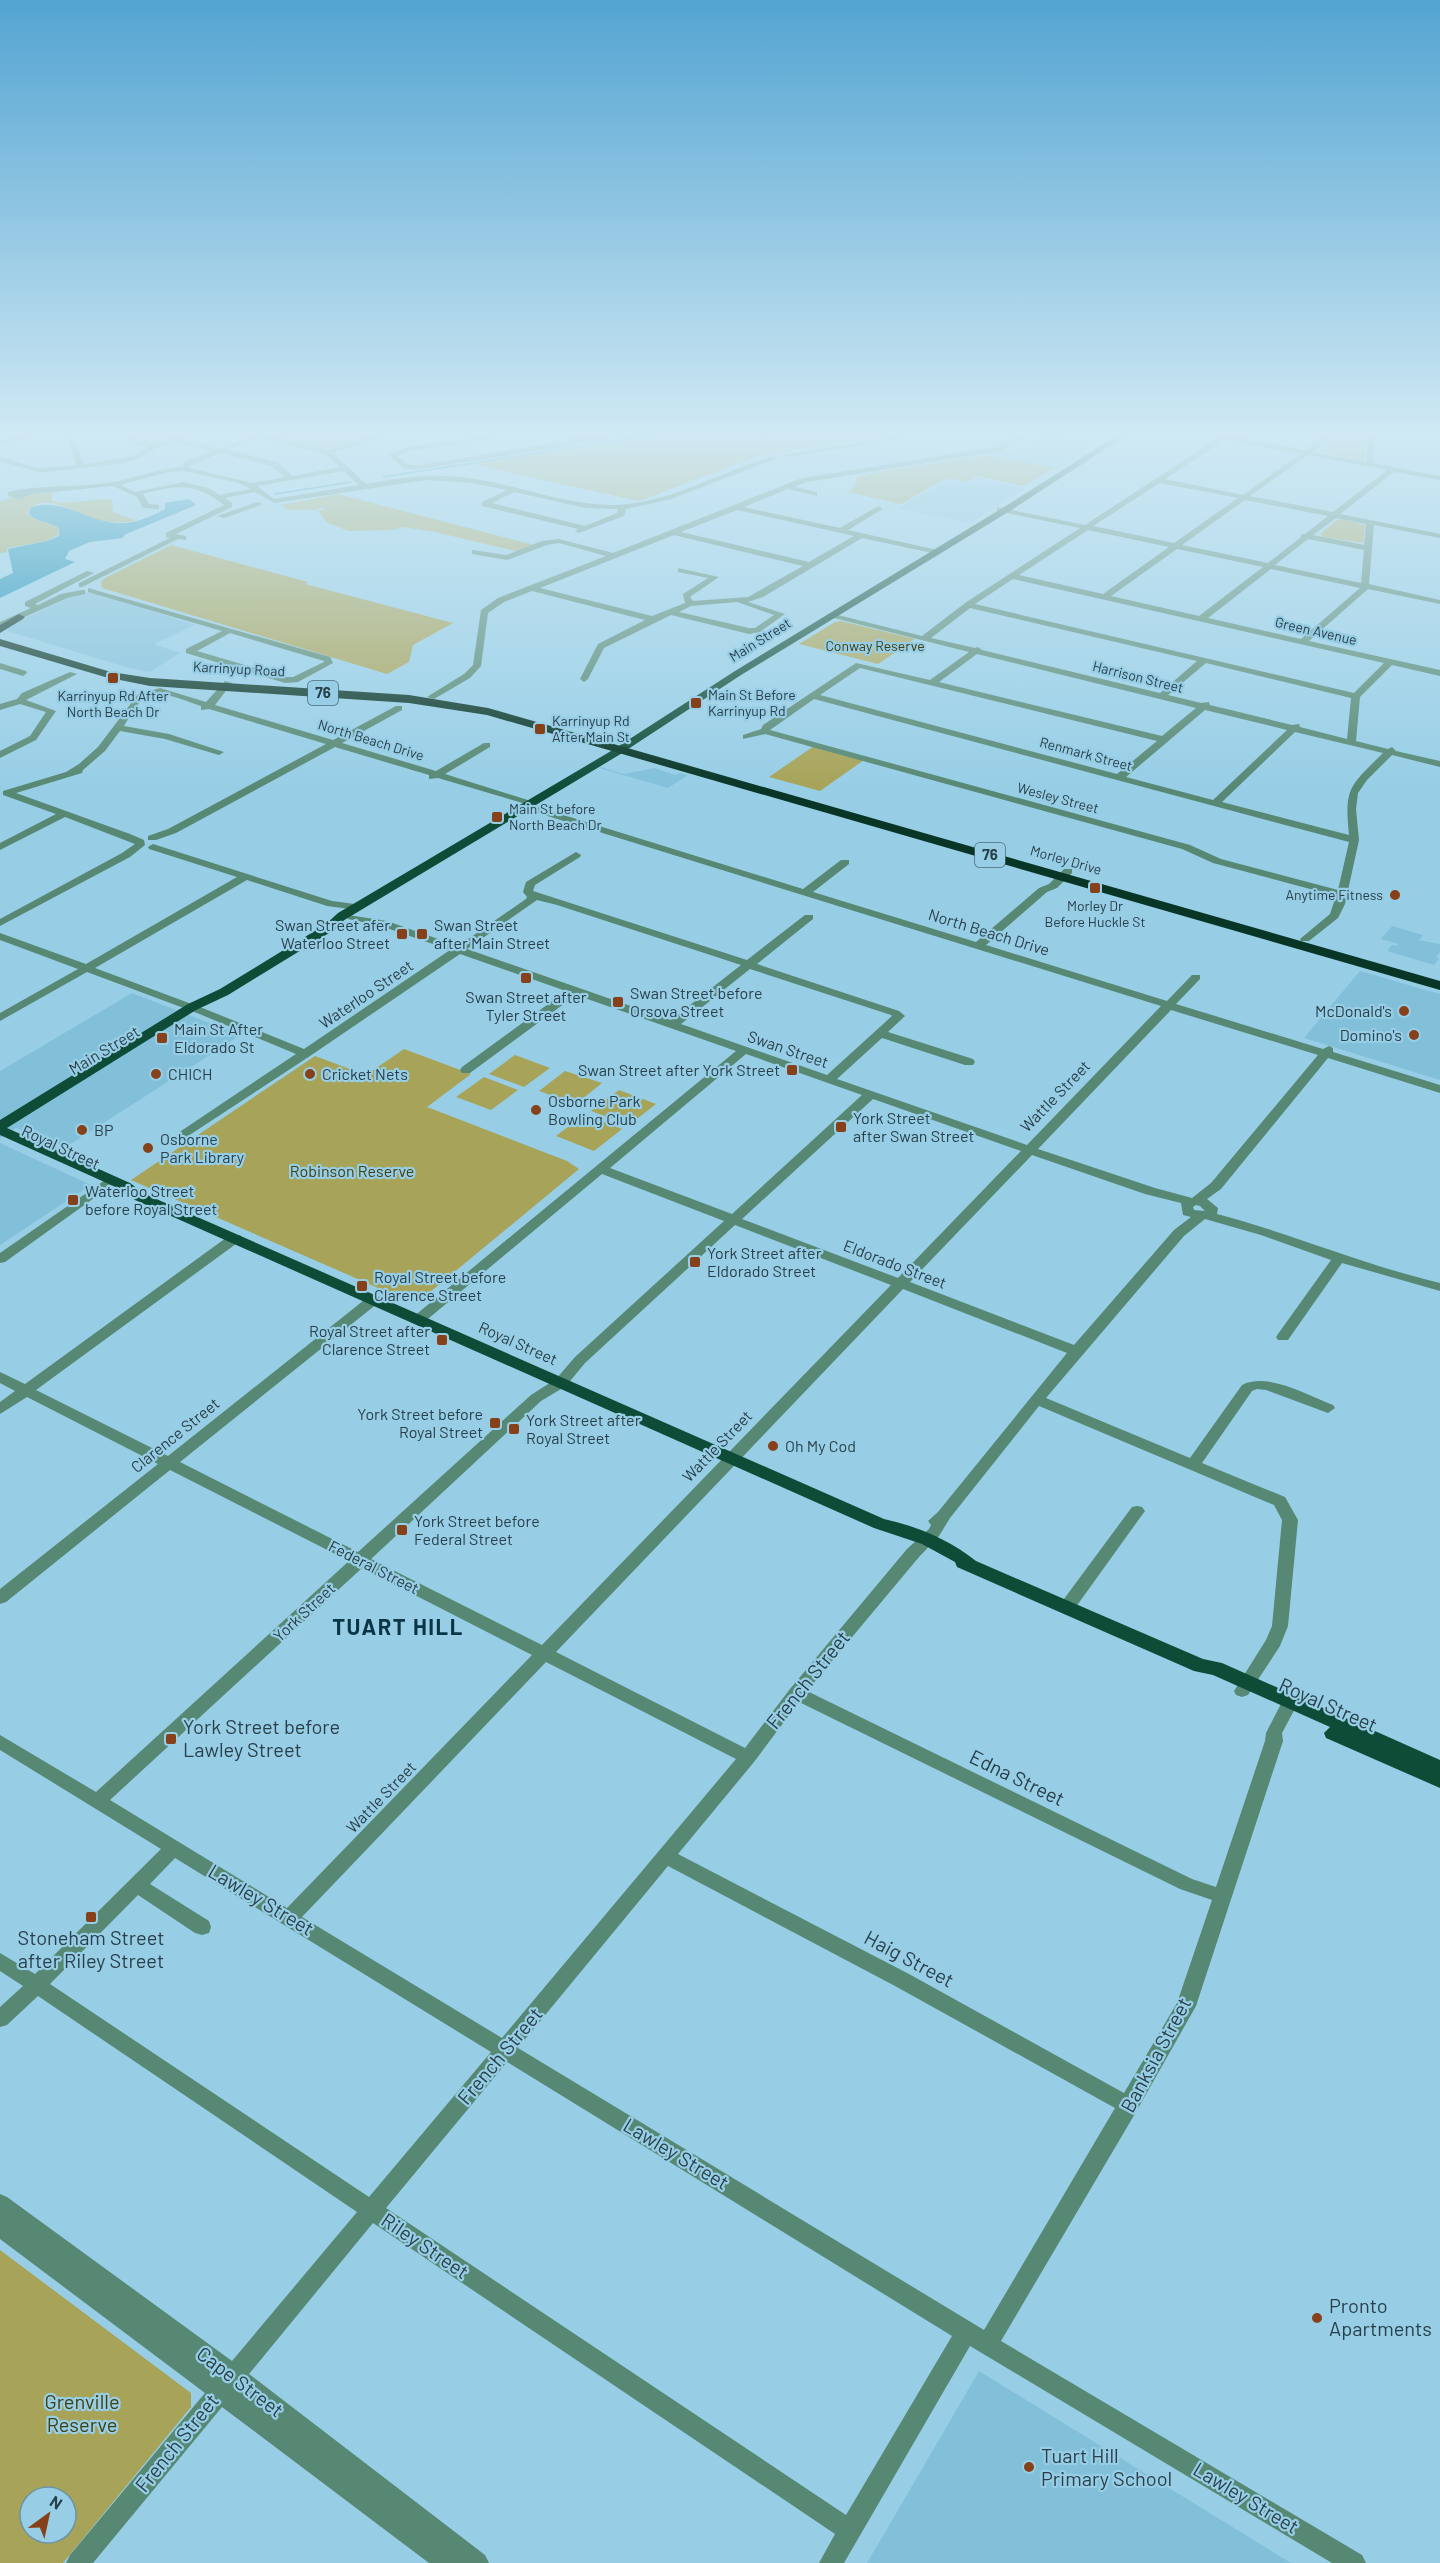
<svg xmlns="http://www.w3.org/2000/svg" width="1440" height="2563" font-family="Barlow,sans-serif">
<rect width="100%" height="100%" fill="#97cee6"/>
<g fill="#82c0da">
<polygon points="1043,431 1100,442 1058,469 986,454 1009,451"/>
<polygon points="975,478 1026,488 970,523 898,508 948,479 967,483"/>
<polygon points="90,592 144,608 195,625 154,644 180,653 150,672 126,667 7,631 8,627 70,596"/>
<polygon points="601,767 624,774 654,768 676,775 680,773 688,775 668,788 599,768"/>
<polygon points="1392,926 1423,935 1419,940 1440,944 1440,952 1436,957 1439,958 1434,965 1387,951 1392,945 1397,946 1398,944 1381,939"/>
<polygon points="1360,971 1440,994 1440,1080 1304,1038"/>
<polygon points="132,993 241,1035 66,1147 16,1128 0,1138 0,1071"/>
<polygon points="0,1143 91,1185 0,1245"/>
<polygon points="979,2371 1291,2563 867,2563"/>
</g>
<g fill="#a7a358" fill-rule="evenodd">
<polygon points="129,431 186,431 190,432 158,446 132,440"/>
<polygon points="279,431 357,431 367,437 328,450 266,436"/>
<polygon points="667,431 903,431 916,433 760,455 639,501 471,464 666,433"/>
<polygon points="1346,431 1366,431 1364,461 1317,452"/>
<polygon points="988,455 1054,468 1024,486 976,476 967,482 947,478 901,504 848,492 855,486 857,477 895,469"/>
<path d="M52,492V501L63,503L106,499L112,500L113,512L136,521C121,523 110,523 95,519C76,514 42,489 27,513C34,522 49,522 59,528L58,535L47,541L7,548V552L0,553V502L12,497Z"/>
<polygon points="338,494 534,545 515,551 435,532 403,527 393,530 348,531 326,522 318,511 326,508 325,507 312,510 288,510 282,505"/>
<polygon points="1342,519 1365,525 1363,543 1323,537 1320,534 1337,520"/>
<polygon points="171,545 308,582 305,584 453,623 413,645 409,662 387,674 102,588 101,582 105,578"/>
<polygon points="841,621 915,639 878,664 799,644 835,622"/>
<polygon points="814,746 864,760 820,791 769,777"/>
<polygon points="404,1049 471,1074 427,1107 567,1161 579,1169 418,1302 408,1301 131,1180 315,1056 366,1075"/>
<polygon points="515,1055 550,1068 524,1087 489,1074"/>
<polygon points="565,1071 602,1083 576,1104 539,1091"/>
<polygon points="484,1077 518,1090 491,1110 456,1097"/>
<polygon points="619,1090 656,1104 629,1125 591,1111"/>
<polygon points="585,1114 622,1129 594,1151 556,1136"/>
<path d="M0,2250L191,2393V2407L63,2563H0ZM30,2497H66V2533H30Z"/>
</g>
<path fill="#158cb2" d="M189,499L196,505L124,535L123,538L90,542L69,551L65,559L75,562L0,598V579L13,573L8,549L47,541L59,536V528C50,522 36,522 29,514L30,508C61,496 85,521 116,523C133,525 150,517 165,509V503Z"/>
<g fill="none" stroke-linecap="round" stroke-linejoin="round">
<g stroke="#158cb2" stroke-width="1.5">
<polyline points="383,477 677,431"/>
<polyline points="275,494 351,482"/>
</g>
<g fill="#568873" fill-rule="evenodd">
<path d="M50,431L73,433L83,465L132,456L149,447L132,443L126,431H132L137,440L157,444L190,431H211L181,439L219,449L264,431H270L269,433L265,435L328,450L374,435L417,431L414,433L375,439L333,453L366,484C402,477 439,472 475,479C519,486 563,504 609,505C668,506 719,471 774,456L778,458L671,499L626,509L624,516L579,533L575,531L578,529L482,506V502L507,490L472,483L427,480L274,503L255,492L225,498L232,503V507L176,534L186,536V540L178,539L82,587H79V583L170,538L166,537V533L224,505C195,482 176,485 143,494L149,504L159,505V509L143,508L137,497L113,486L32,494L19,499L8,496V492C42,484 79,488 114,482C137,478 158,468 182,467L186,461L212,451L174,442L156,448L137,459L120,464L46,472H37L0,461V457L37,468L76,465L68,436L54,434L0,444V440ZM258,438L326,454L340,467L293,476L277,462L227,450ZM220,453L271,466L285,477L252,483L189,468L192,465ZM184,471L239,483L251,489L220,495L208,488L184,482L135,492L120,485L168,472ZM343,471L359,485L274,499L257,486ZM514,492L586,508L618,509L617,513L585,526L492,503Z"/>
<polygon points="524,431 539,431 410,451 397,456 409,465 420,465 572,440 549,431 564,431 578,438 586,439 630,431 642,431 586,443 578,442 573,445 420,469 404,469 388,455 409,447"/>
<polygon points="934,431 948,431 787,457 783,455"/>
<path d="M1027,431H1034L1008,447L1000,451L807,482L795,487L817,492V496L788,489L744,507L840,528L878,506L882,508L881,510L848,530L937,550V554L862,538L763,597L748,602L785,614L760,632L749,634L671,615L604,648L588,679L584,682L580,679L598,644L645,620L532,591L504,602L488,613L481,666L470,678L434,699L427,697L464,674L473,665L481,610L498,598L606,556L559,543L547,545L507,560L472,554V550L506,555L542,541L559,539L613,553L802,478L996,447ZM737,510L841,533L854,536L809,562L681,532ZM674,535L803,566L748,597L693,601L690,597L719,577L678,568V572L708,578L683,594L685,603L652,616L540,588ZM737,602L774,615L755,628H749L679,612L691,606Z"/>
<path d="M1187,431L1223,435L1230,431H1237L1230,436L1305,450L1333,431H1340L1312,452L1366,462L1370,431H1376L1373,463L1440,476V480L1394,472L1340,514L1440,534V538L1374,525L1369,584L1440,600V604L1368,589L1309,641L1440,670V676L1392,665L1360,697L1356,741L1388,749L1392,747L1396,751L1440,761V767L1392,755L1367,780L1358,793L1356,809L1359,840L1345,904L1338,918L1309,941H1301L1300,939L1330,914L1336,896L1213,863L1182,849L765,734L743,739V735L761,729L763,725L856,663L930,680L969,652L826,616L830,613L922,636L965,603L1080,528L997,511V507L1085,525L1218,438ZM1225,440L1300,454L1243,495L1165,479ZM1308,455L1387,470L1333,512L1250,496ZM1160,483L1238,498L1174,543L1093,526ZM1245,500L1328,516L1305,534H1301V537L1268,563L1182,545ZM1336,518L1366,524L1364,545L1313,535ZM1088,530L1169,547L1103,594L1019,575ZM1308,539L1364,550L1361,583L1275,565ZM1177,549L1263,567L1199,616L1111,596ZM1271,569L1360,588L1301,639L1208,618ZM1013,579L1384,663L1354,693L975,604ZM970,608L1197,661L1160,693L982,650L978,647L975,648L931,638ZM977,654L1196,708L1162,736L939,682ZM1206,663L1351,698L1347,739L1300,727L1299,724L1292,725L1210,705L1209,702L1201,703L1168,695ZM860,668L1157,741L1117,774L820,695ZM814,699L1349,842L1338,890L1221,859L1190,845L770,730ZM1205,710L1287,730L1213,800L1126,777ZM1295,732L1383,753C1350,786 1344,787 1349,835L1222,802Z"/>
<polygon points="257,502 264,504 224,518 217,516"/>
<polygon points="87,571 94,573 35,604 38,605 61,594 82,590 85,590 85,594 67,598 0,628 0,622 31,608 25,606 25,602"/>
<path d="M88,588L330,657L333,663L298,682L285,683L186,653V649L222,631L88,592ZM230,633L324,661V662L293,677H286L197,651Z"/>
<polygon points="0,663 26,671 27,673 23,676 0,669"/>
<polygon points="70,672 77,674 26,700 56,711 36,740 0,758 0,751 30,736 46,712 20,704 0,710 0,704 17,699 22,693"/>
<path d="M225,681L232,683L215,705L333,740L396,706H402V710L342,743L436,771L484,743H490V747L445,774L531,801L526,804L438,778L429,779V775L335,747L176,833L156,840H148V836L168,829L326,744L209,709L201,710V706C186,702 158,687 144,698C136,705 129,718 124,726L169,734L224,752L219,755L165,739L120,731L105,751L83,770L82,773L16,793L130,834L144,840L145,845L130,857L0,926V919L122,853L135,844L65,817L0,850V843L56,814L3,795V791L66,772L79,764L98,747L138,694L160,688L206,702Z"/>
<path d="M528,804L803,889L841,860H849V864L813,892L976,942L1039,888L1049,884L1064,869H1072V873L1057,888L1047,892L986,945L1167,1001L1192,975H1200V979L1176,1004L1323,1049L1329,1046L1333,1048V1052L1440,1085V1093L1328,1058L1221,1189L1207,1199L1218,1208L1217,1214C1293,1234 1364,1265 1440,1283V1291L1342,1263L1288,1340H1278L1276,1337L1278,1334L1331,1260L1261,1235L1205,1219L1184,1236L1046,1398L1190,1458L1242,1385C1268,1372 1307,1395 1333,1405L1335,1408L1328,1413L1266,1390L1257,1389L1252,1391L1202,1463L1285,1497L1298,1520L1288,1626L1280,1646L1248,1695L1242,1697L1236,1695L1234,1691L1266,1640L1272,1626L1282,1520L1274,1505L1039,1406L950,1518L939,1536L919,1557L807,1691L1192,1879L1216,1887L1265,1741L1266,1733L1284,1698L1290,1697L1296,1698L1298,1703L1282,1733L1283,1741L1196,2006L1136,2112L1001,2341L1362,2555L1366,2563H1332L970,2346L844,2563H819L835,2534L373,2223L249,2374L485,2555L489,2563H429L222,2407L93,2563H66L70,2555L205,2393L0,2239V2194L7,2197L232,2361L357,2212L38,1996L7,2025L0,2027V2007L23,1986L0,1971V1953L35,1974L161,1849L0,1750V1735L96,1792L349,1561L170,1470L6,1602L0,1604V1589L158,1464L27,1397L0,1414V1402L15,1391L0,1383V1372L25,1384L230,1235H240L242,1238L240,1241L36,1390L168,1456L368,1297H378L380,1300L378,1303L180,1462L358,1552L531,1395L556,1379L575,1357L724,1221L602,1174L423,1323H413L411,1320L413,1317L736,1051L576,995L470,1073H462L460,1070L462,1067L566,991L460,954L310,1056L185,1138L179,1134L181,1131L296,1054L197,1013L87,972L0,1021V1013L78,969L0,940V933L86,964L237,877L149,849L148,847L153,844L332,901L362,905V909L358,910L327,906L247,880L95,968L205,1009L304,1049L450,950L381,926L348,919V915L387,921L458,946L526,899L527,897L523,892L526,882L576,852L581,855L580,857L535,885L533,891L747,960L805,915H813V919L757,964L899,1011L905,1016L888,1032L973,1059L975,1062L973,1065H965L882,1038L837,1079L1027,1145L1161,1006L525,809V805ZM537,900L557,905L741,965L671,1020L467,949ZM750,969L891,1015L892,1016L827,1075L681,1024ZM1171,1010L1318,1055L1211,1183L1192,1198L1155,1188L1038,1149ZM746,1054L862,1095L732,1214L610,1168ZM873,1099L1021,1151L898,1278L742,1219ZM1032,1155L1145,1194L1181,1203L1183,1215L1191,1217L1174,1230L1074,1345L910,1282ZM1196,1205L1200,1206L1205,1211L1194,1210L1193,1207ZM735,1225L891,1285L542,1645L371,1559L541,1401L566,1386L585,1363ZM903,1289L1067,1353L938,1512L928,1521L931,1525L929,1529L907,1549L790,1689L745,1748L556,1652ZM362,1568L532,1655L287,1908L110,1800ZM546,1662L736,1759L502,2038L302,1917ZM799,1702L1180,1889L1212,1900L1177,2003L1124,2093L909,1974L678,1854L754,1762ZM175,1858L491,2052L369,2197L50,1984L138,1895L195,1933L202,1935L209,1933L211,1927L209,1921L150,1884ZM668,1866L895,1986L1115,2108L984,2330L518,2048ZM507,2062L952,2336L846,2515L386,2208Z"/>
<polygon points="111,1176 117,1180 115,1183 5,1262 0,1263 0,1253"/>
<polygon points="1137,1506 1142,1507 1145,1511 1142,1515 1073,1611 1067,1613 1061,1611 1059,1607 1061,1603 1132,1507"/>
</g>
<path fill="#0e4c38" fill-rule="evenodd" d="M1124,431H1133L1010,511L741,675L619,755L346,919L343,921L346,924L334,930L228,995L196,1010L7,1128L130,1183L145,1194L884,1519C917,1526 950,1540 976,1561L1203,1659L1222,1663L1440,1760V1788L1326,1738L1324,1733L1330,1727L1213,1675L1194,1671L957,1567L955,1562L922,1544L874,1528L135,1200L120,1189L0,1135V1120L188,1004L220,989L326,924L338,913L611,751L735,671L1004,507Z"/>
<g fill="#083526" fill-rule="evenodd">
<polygon points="19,614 25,617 23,619 0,633 0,625"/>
<polygon points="0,639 111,672 150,678 409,695 488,708 1440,981 1440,990 487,715 409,703 150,686 105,677 0,646"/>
</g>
</g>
<linearGradient id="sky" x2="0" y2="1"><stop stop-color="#53a4d2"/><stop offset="0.55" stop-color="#d0e9f4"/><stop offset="1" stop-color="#d0e9f4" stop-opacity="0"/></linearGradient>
<rect width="1440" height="789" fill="url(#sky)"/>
<g fill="#86411a" stroke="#97cee6" stroke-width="2">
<rect x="107" y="672" width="12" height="12" rx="3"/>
<rect x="690" y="697" width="12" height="12" rx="3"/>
<rect x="534" y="723" width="12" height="12" rx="3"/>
<rect x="491" y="811" width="12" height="12" rx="3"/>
<rect x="1089" y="882" width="12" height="12" rx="3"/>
<circle cx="1395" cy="895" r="6"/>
<rect x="396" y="928" width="12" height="12" rx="3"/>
<rect x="416" y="928" width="12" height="12" rx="3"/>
<rect x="520" y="972" width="12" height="12" rx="3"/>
<rect x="612" y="996" width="12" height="12" rx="3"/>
<circle cx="1404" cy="1011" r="6"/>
<circle cx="1414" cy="1035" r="6"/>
<rect x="156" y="1032" width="12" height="12" rx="3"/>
<rect x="786" y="1064" width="12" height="12" rx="3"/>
<circle cx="156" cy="1074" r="6"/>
<circle cx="310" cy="1074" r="6"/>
<circle cx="536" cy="1110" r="6"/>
<rect x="835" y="1121" width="12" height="12" rx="3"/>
<circle cx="82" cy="1130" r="6"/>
<circle cx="148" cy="1148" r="6"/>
<rect x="67" y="1194" width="12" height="12" rx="3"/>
<rect x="689" y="1256" width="12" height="12" rx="3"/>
<rect x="356" y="1280" width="12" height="12" rx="3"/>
<rect x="436" y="1334" width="12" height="12" rx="3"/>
<rect x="489" y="1417" width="12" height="12" rx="3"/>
<rect x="508" y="1423" width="12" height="12" rx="3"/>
<circle cx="773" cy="1446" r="6"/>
<rect x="396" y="1524" width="12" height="12" rx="3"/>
<rect x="165" y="1733" width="12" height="12" rx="3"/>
<rect x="85" y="1911" width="12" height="12" rx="3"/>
<circle cx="1317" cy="2318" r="6"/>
<circle cx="1029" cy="2467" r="6"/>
</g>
<g text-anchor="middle" stroke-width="4.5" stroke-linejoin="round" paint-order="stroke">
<g font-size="14" fill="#293f49" stroke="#97cee6">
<text transform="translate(1316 631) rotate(13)" y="5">Green Avenue</text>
<text transform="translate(760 640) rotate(-32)" y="5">Main Street</text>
<text transform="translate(239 669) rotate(3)" y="5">Karrinyup Road</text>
<text transform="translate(1138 677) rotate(14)" y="5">Harrison Street</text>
<text transform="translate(371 740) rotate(17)" y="5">North Beach Drive</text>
<text transform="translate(1086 754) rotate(15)" y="5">Renmark Street</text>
<text transform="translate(1058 798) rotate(15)" y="5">Wesley Street</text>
<text transform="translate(1066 860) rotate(16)" y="5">Morley Drive</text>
</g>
<g font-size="14" fill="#413f0e" stroke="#97cee6">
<text x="875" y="651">Conway Reserve</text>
</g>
<g font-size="14" fill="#293f49" stroke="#97cee6" text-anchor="start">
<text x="708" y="700">Main St Before<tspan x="708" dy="16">Karrinyup Rd</tspan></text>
<text x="113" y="701" text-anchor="middle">Karrinyup Rd After<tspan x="113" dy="16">North Beach Dr</tspan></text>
<text x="552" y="726">Karrinyup Rd<tspan x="552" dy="16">After Main St</tspan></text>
<text x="509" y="814">Main St before<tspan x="509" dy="16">North Beach Dr</tspan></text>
<text x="1383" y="900" text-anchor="end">Anytime Fitness</text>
<text x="1095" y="911" text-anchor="middle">Morley Dr<tspan x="1095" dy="16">Before Huckle St</tspan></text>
</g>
<g fill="#97cee6" stroke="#4a6a78" stroke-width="1.5">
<rect x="308" y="681" width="30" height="24" rx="4.5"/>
<rect x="975" y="843" width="30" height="24" rx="4.5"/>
</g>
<g font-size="15" font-weight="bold" fill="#293f49">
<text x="323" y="698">76</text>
<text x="990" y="860">76</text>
</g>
<g font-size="16" fill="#293f49" stroke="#97cee6" text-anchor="start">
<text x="390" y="931" text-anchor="end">Swan Street afer<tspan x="390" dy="18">Waterloo Street</tspan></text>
<text x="434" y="931">Swan Street<tspan x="434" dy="18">after Main Street</tspan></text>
<text x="630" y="999">Swan Street before<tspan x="630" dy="18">Orsova Street</tspan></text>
<text x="526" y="1003" text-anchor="middle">Swan Street after<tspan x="526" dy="18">Tyler Street</tspan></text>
<text x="1392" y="1017" text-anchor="end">McDonald's</text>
<text x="174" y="1035">Main St After<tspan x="174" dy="18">Eldorado St</tspan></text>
<text x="1402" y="1041" text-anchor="end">Domino's</text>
<text x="780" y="1076" text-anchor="end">Swan Street after York Street</text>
<text x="168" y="1080">CHICH</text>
<text x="322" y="1080">Cricket Nets</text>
<text x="548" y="1107">Osborne Park<tspan x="548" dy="18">Bowling Club</tspan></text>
<text x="853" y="1124">York Street<tspan x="853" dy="18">after Swan Street</tspan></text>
<text x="94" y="1136">BP</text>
<text x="160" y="1145">Osborne<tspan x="160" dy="18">Park Library</tspan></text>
<text x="85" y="1197">Waterloo Street<tspan x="85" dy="18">before Royal Street</tspan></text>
<text x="707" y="1259">York Street after<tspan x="707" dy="18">Eldorado Street</tspan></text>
<text x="374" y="1283">Royal Street before<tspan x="374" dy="18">Clarence Street</tspan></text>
<text x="430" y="1337" text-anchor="end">Royal Street after<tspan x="430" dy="18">Clarence Street</tspan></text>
<text x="483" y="1420" text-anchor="end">York Street before<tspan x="483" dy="18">Royal Street</tspan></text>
<text x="526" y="1426">York Street after<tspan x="526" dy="18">Royal Street</tspan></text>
<text x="785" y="1452">Oh My Cod</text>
<text x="414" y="1527">York Street before<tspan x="414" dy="18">Federal Street</tspan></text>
</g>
<g font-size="16" fill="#293f49" stroke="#97cee6">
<text transform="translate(989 932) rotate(17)" y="6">North Beach Drive</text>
<text transform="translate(366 994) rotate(-34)" y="6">Waterloo Street</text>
<text transform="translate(788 1049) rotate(19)" y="6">Swan Street</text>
<text transform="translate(104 1050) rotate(-31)" y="6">Main Street</text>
<text transform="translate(1055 1096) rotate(-46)" y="6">Wattle Street</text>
<text transform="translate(61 1147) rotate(25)" y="6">Royal Street</text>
<text transform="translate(895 1264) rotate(21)" y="6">Eldorado Street</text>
<text transform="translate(518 1343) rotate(24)" y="6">Royal Street</text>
<text transform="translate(175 1435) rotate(-39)" y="6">Clarence Street</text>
<text transform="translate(717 1446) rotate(-46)" y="6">Wattle Street</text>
<text transform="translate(374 1567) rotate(27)" y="6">Federal Street</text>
<text transform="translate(304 1612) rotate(-43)" y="6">York Street</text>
<text transform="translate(381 1797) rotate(-46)" y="6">Wattle Street</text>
</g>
<g font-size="16" fill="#413f0e" stroke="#97cee6">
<text x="352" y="1177">Robinson Reserve</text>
</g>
<g font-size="20" fill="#293f49" stroke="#97cee6">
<text transform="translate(808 1680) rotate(-51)" y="7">French Street</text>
<text transform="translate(1328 1705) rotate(24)" y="7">Royal Street</text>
<text transform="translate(1017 1778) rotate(26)" y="7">Edna Street</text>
<text transform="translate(261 1900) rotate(31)" y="7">Lawley Street</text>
<text transform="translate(909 1959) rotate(28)" y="7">Haig Street</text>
<text transform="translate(1156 2055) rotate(-62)" y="7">Banksia Street</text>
<text transform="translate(500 2056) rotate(-50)" y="7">French Street</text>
<text transform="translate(676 2154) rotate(31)" y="7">Lawley Street</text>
<text transform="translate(425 2246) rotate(34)" y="7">Riley Street</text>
<text transform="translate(240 2382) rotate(37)" y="7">Cape Street</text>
<text transform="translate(177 2443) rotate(-51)" y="7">French Street</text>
<text transform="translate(1246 2498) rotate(31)" y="7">Lawley Street</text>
</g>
<g font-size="20" fill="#293f49" stroke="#97cee6" text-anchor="start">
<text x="183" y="1734">York Street before<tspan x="183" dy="23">Lawley Street</tspan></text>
<text x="91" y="1945" text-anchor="middle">Stoneham Street<tspan x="91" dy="23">after Riley Street</tspan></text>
<text x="1329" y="2313">Pronto<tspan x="1329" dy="23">Apartments</tspan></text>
<text x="1041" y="2463">Tuart Hill<tspan x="1041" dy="23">Primary School</tspan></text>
</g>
<g font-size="20" fill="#413f0e" stroke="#97cee6">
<text x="82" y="2409">Grenville<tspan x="82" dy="23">Reserve</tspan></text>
</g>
<g font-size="22" font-weight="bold" letter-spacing="1.5" fill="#0a3544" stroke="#97cee6">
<text x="398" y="1635">TUART HILL</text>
</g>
</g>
<g transform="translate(48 2515) rotate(33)"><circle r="28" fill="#97cee6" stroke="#6b95a7" stroke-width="1.5"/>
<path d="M0-4.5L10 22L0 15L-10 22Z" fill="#86411a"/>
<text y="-9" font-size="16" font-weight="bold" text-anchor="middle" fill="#293f49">N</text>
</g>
</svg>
